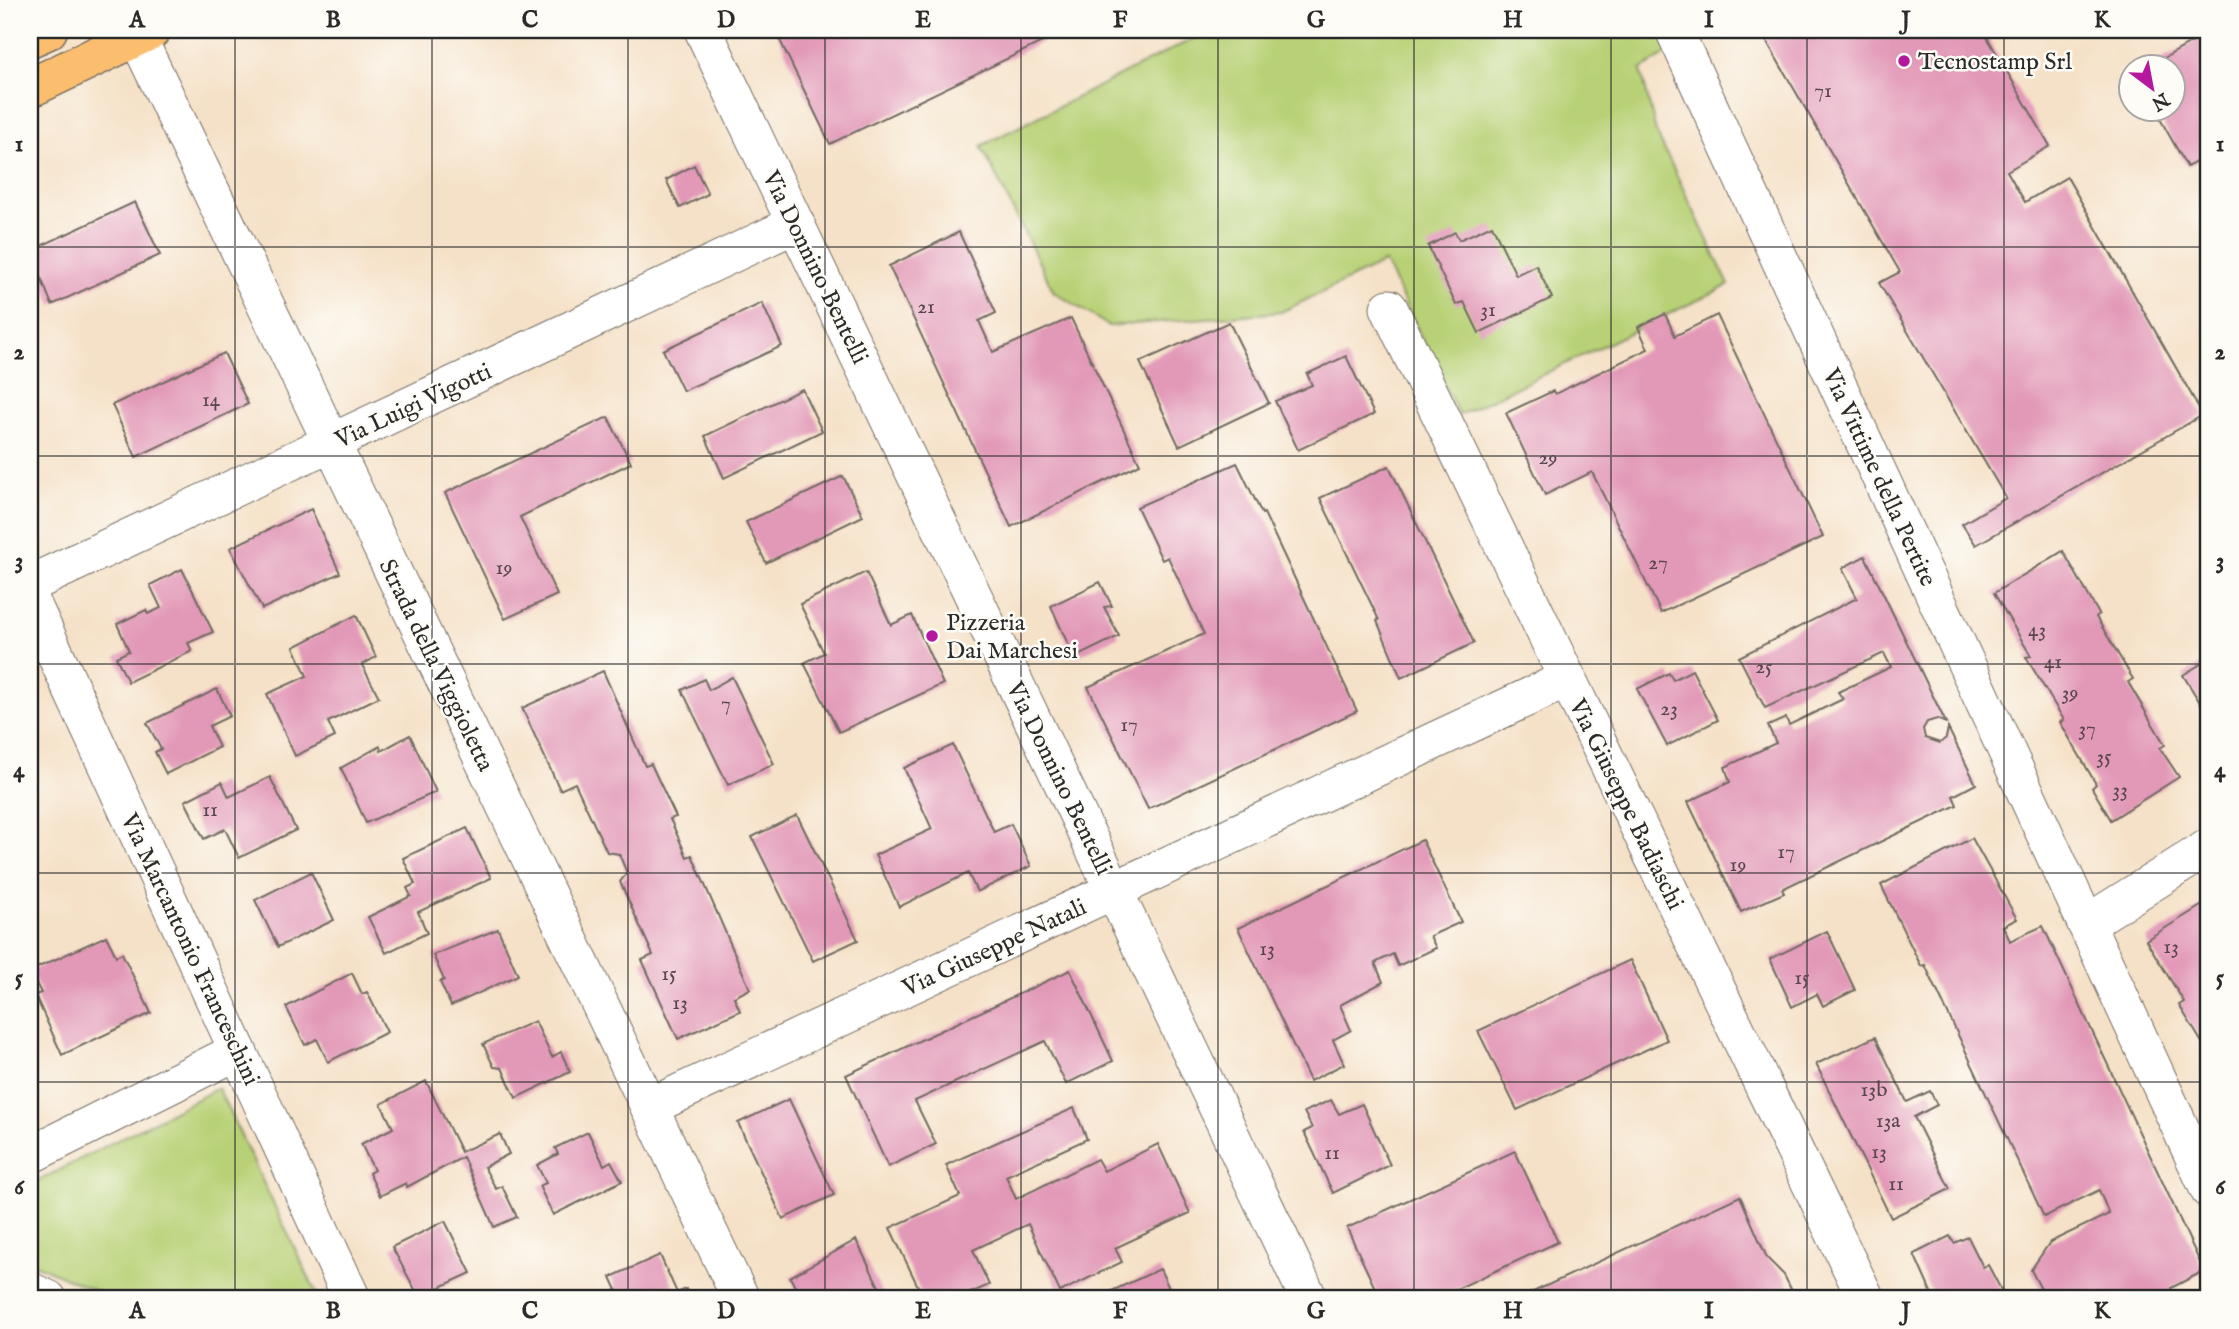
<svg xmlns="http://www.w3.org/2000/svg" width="2239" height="1329" font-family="'IM FELL English',serif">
<rect width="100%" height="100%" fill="#fdfcf7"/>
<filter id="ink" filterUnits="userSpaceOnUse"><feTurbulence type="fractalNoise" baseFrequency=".0143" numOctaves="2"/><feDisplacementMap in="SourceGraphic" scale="14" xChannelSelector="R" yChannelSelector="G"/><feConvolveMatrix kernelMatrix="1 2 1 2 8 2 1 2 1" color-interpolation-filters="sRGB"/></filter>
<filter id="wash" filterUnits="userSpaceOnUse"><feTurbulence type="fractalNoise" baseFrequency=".00686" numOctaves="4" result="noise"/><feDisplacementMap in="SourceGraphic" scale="28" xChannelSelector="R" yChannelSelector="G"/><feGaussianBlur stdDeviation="1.57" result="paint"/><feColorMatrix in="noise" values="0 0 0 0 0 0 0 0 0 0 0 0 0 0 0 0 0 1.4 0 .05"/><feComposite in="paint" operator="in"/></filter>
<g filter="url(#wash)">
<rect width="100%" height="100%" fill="#f5e1c7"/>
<g fill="#b8d176" stroke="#727e50" stroke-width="2">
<polygon points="1210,30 1704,30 1641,70 1656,132 1729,285 1459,415 1385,262 1281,312 1109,326 1054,292 981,146"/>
<polygon points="218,1088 319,1299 114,1299 30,1262 30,1185"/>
</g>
<g id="blocks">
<g fill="#e298b7">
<polygon points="775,30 1067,30 830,144"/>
<polygon points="1760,30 1983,30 2050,146 2007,171 2025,202 2067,177 2203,415 1976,545 1962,524 2006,498 1879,283 1900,272"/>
<polygon points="2207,34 2209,38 2209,155 2187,167 2154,108 2172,108 2172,66 2150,66"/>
<polygon points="694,165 708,194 680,208 666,180"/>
<polygon points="135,202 160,255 52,305 30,251"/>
<polygon points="1492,225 1516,275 1536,265 1552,298 1479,333 1464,302 1456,305 1428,246 1455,232 1459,240"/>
<polygon points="959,232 996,313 979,321 993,352 1071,318 1140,464 1011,527 889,266"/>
<polygon points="762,303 782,346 683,391 663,350"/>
<polygon points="1665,314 1675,336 1717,315 1823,537 1661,613 1592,472 1545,495 1506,413 1553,391 1555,394 1648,349 1638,327"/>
<polygon points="1229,322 1269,403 1179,446 1140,362"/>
<polygon points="224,353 248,404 136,457 112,405"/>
<polygon points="1346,356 1374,414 1298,450 1275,401 1312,385 1307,374"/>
<polygon points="802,389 822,431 724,478 705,436"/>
<polygon points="608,417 631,463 520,517 557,595 505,619 445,493"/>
<polygon points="1237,463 1262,514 1264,513 1357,711 1148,809 1088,687 1204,634 1168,557 1162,560 1137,507"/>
<polygon points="1389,466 1474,643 1401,678 1377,621 1379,620 1320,498"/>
<polygon points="843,476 863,516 766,563 746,522"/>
<polygon points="311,509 340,573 262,609 230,548"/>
<polygon points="2063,551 2099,614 2096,617 2133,679 2128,682 2165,745 2160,748 2179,777 2111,820 2092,788 2096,784 2060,722 2064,720 2026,657 2031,656 1994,593"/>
<polygon points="1865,556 1946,723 1937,719 1927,722 1923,729 1925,738 1940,743 1946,738 1948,728 1976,784 1953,796 1957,805 1782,889 1784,893 1741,912 1688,802 1730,782 1725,767 1776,743 1768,726 1786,718 1789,725 1843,699 1838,692 1891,667 1884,653 1765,708 1739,657 1857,598 1842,568"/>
<polygon points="182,569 213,632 188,643 192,651 128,682 116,657 129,651 117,624 146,610 148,614 161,608 150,585"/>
<polygon points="866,572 891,625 912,615 943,684 839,732 804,663 824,653 800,604"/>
<polygon points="1100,582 1112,606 1104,607 1119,636 1074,658 1051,606"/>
<polygon points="356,615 376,657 362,665 379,697 328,722 335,737 295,756 267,694 307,676 294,647"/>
<polygon points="2209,659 2209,717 2183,675"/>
<polygon points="1692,670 1718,720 1667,746 1637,689 1669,673 1673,680"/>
<polygon points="603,671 645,766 651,764 676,817 670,819 687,857 692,855 750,989 734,997 740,1011 678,1039 642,960 653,955 620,882 627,873 619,854 607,852 575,783 560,790 522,708"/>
<polygon points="732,677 774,764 728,785 682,690 704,679 709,690"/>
<polygon points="217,689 230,716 209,726 219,747 166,774 155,752 161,749 147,723"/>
<polygon points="410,735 436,792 366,823 341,768 380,746 381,751"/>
<polygon points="953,745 994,832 1011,824 1031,866 977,892 968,873 899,907 875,855 932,829 904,768"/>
<polygon points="270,777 296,830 239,858 225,829 204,839 185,801 222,782 229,797"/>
<polygon points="797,815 858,940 813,961 752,837"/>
<polygon points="467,828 491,878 418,912 427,933 386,953 368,917 411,896 407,888 415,884 403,858"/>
<polygon points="1972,838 2017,919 2003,926 2010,941 2043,926 2204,1271 2171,1288 2177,1299 2046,1299 2031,1270 2050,1242 2109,1214 2099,1190 2044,1217 1925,965 1921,966 1881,885"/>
<polygon points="1422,840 1461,922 1430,936 1436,948 1398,966 1393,954 1375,963 1383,982 1340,1005 1351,1030 1333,1040 1344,1064 1310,1081 1238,928"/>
<polygon points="311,872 334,920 278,947 255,900"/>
<polygon points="2209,901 2209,1054 2179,1005 2184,1002 2146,940"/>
<polygon points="498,929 518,975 451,1006 440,982 444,980 433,955"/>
<polygon points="1827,931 1855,990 1823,1006 1817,994 1792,1007 1770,959"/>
<polygon points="106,936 116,956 122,953 151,1013 62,1055 35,995 41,993 30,971"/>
<polygon points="1630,960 1667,1040 1517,1110 1478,1031"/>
<polygon points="1070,970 1113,1061 1066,1084 1045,1041 915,1101 936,1144 888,1167 846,1075"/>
<polygon points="352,973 362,994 367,992 387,1032 328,1062 317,1039 305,1045 286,1007"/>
<polygon points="535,1021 552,1057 561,1052 570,1072 516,1098 502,1068 494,1067 483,1044"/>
<polygon points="1875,1037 1907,1102 1930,1091 1937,1105 1914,1117 1950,1189 1891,1218 1816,1064"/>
<polygon points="426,1081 461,1152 500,1134 509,1154 484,1167 496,1189 502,1186 517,1217 494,1227 463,1157 407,1187 406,1183 380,1196 369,1173 374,1170 361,1144 393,1128 381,1104"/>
<polygon points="789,1099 834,1195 783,1219 738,1123"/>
<polygon points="1331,1100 1339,1114 1362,1104 1390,1165 1333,1193 1304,1132 1312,1128 1304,1112"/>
<polygon points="1074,1108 1087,1139 1006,1176 1016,1199 1097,1159 1104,1171 1158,1144 1190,1213 1115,1248 1122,1262 1060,1292 1028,1224 973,1250 989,1285 957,1299 924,1299 890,1228 960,1196 946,1165"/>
<polygon points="588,1132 604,1165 611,1161 622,1181 553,1215 539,1186 546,1183 537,1165 558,1154 555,1148"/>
<polygon points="1515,1151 1558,1242 1435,1299 1380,1299 1347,1228"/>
<polygon points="1740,1196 1767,1258 1784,1275 1796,1299 1518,1299"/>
<polygon points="445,1221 471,1273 419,1297 392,1247"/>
<polygon points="1950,1236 1954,1243 1968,1237 1983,1267 1988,1265 2006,1299 1934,1299 1914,1254"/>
<polygon points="856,1240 885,1299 801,1299 790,1277"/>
<polygon points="660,1255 677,1293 686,1289 690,1299 597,1299 617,1290 611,1277"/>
<polygon points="1160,1269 1174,1299 1094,1299"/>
</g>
</g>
</g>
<g filter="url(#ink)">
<use href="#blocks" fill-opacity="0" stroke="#726b62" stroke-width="2"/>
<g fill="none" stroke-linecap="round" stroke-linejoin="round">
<defs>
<g id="minor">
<polyline points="134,30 741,1299"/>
<polyline points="703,30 1309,1299"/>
<polyline points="1674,30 2209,1190"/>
<polyline points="1389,308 1866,1299"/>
<polyline points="30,584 796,224"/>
<polyline points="30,599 352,1299"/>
<polyline points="2086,924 2209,847"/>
<polyline points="649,1107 1567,679"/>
<polyline points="30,1155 238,1051"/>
<polyline points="30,1291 48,1299"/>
</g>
<g id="major">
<polyline points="30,38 48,30"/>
<polyline points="30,88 151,30"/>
</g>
</defs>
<use href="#minor" stroke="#726b62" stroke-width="39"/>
<use href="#major" stroke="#726b62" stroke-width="41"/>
<use href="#minor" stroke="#fff" stroke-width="37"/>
<use href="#major" stroke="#fabe6e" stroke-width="38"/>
</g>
</g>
<path fill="none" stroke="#2b2b2b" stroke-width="2" stroke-opacity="0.55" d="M235,30V1299M432,30V1299M628,30V1299M825,30V1299M1021,30V1299M1218,30V1299M1414,30V1299M1611,30V1299M1807,30V1299M2004,30V1299M30,247H2209M30,456H2209M30,664H2209M30,873H2209M30,1082H2209"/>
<g fill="#b5179e" stroke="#fdfcf7" stroke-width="2.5">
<circle cx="1904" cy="61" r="7"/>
<circle cx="932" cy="636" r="7"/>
</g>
<g text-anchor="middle" stroke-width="5" stroke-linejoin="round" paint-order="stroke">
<g font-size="21" fill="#59464e">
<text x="1823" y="97">71</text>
<text x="926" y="313">21</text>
<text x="1488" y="316">31</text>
<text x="211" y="406">14</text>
<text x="1548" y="464">29</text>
<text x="1658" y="569">27</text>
<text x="504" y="574">19</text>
<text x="2037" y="636">43</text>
<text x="2053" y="668">41</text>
<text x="1764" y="673">25</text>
<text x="2070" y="699">39</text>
<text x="726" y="710">7</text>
<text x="1669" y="715">23</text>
<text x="1129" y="731">17</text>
<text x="2087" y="735">37</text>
<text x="2104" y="763">35</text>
<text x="2120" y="796">33</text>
<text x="210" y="816">11</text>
<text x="1786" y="858">17</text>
<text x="1738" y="871">19</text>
<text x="2171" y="953">13</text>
<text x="1267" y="955">13</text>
<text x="669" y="980">15</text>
<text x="1802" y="984">15</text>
<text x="680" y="1009">13</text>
<text x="1874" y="1096">13b</text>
<text x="1888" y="1127">13a</text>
<text x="1879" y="1158">13</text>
<text x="1332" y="1159">11</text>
<text x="1896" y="1190">11</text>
</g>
<g font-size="24" fill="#2b2b2b" stroke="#fdfcf7" text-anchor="start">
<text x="1918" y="69">Tecnostamp Srl</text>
<text x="946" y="630">Pizzeria<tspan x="946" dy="28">Dai Marchesi</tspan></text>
</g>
<g font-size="24" fill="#2b2b2b" stroke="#fdfcf7">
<text transform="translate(816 267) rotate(64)" y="8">Via Donnino Bentelli</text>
<text transform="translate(413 405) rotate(-25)" y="8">Via Luigi Vigotti</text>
<text transform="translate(1880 477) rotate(65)" y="8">Via Vittime della Pertite</text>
<text transform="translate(437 665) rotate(64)" y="8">Strada della Viggioletta</text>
<text transform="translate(1060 778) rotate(64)" y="8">Via Donnino Bentelli</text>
<text transform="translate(1627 804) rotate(64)" y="8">Via Giuseppe Badiaschi</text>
<text transform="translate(994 947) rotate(-25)" y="8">Via Giuseppe Natali</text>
<text transform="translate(191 949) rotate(65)" y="8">Via Marcantonio Franceschini</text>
</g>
</g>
<rect width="2239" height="1329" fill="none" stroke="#fdfcf7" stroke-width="77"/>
<g transform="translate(2152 88) rotate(148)"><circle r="33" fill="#fdfcf7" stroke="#a9a8a5" stroke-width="2"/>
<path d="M0-5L12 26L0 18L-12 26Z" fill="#b5179e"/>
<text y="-10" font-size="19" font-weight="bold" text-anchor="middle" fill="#2b2b2b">N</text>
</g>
<rect x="38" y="38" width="2162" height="1252" fill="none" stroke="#2b2b2b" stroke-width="2.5"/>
<g font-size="23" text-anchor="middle" font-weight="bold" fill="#2b2b2b">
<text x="137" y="27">A</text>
<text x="333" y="27">B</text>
<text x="530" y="27">C</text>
<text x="726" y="27">D</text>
<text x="923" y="27">E</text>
<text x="1120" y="27">F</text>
<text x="1316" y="27">G</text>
<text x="1513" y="27">H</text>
<text x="1709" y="27">I</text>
<text x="1906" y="27">J</text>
<text x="2102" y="27">K</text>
<text x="19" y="151">1</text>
<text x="2220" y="151">1</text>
<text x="19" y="359">2</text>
<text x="2220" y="359">2</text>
<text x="19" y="568">3</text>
<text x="2220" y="568">3</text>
<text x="19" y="777">4</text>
<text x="2220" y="777">4</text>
<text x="19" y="985">5</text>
<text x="2220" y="985">5</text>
<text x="19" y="1194">6</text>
<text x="2220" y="1194">6</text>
<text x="137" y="1318">A</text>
<text x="333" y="1318">B</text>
<text x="530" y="1318">C</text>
<text x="726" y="1318">D</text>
<text x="923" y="1318">E</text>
<text x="1120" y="1318">F</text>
<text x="1316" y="1318">G</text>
<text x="1513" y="1318">H</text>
<text x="1709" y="1318">I</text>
<text x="1906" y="1318">J</text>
<text x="2102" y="1318">K</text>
</g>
</svg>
